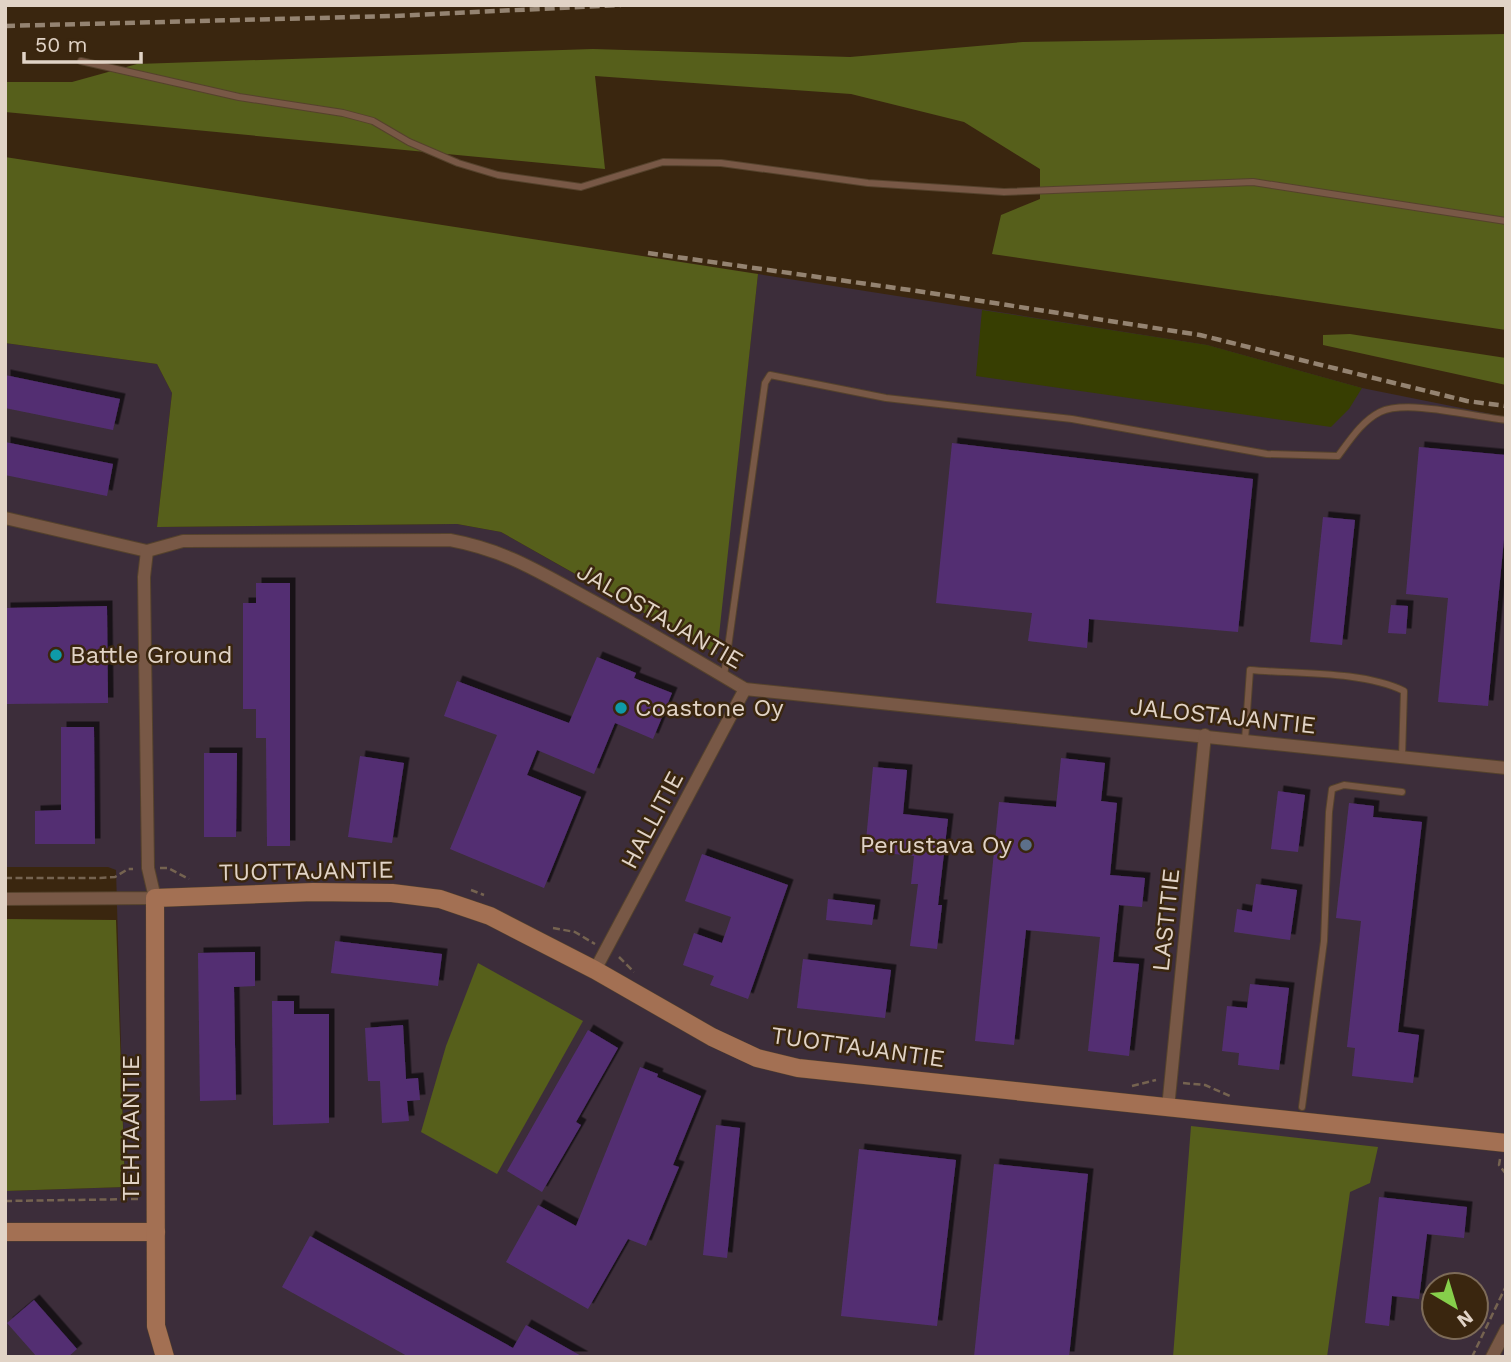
<svg xmlns="http://www.w3.org/2000/svg" width="1511" height="1362" font-family="'Work Sans',sans-serif">
<defs>
<filter id="shadow"><feDropShadow dx="5.5" dy="-5.5" stdDeviation="0" flood-color="#0009"/></filter>
</defs>
<rect width="100%" height="100%" fill="#3a260f"/>
<path fill="#3c2d3a" fill-rule="evenodd" d="M758,274L1207,345L1362,388L1506,417V1357H5V1191L125,1187L116,870L108,867H5V343L157,364L172,393L157,527L457,524L501,532L716,654ZM1434,1285H1476V1327H1434Z"/>
<polygon fill="#373e02" points="982,310 1207,345 1362,388 1349,409 1331,427 976,376"/>
<g fill="#565f1b">
<polygon points="1506,34 1506,330 992,254 1001,215 1040,199 1040,169 964,122 851,94 595,76 605,169 5,112 5,82 72,82 137,64 593,49 850,57 1023,42"/>
<polygon points="5,157 758,274 717,654 501,532 457,524 157,527 172,393 157,364 5,343"/>
<polygon points="1350,334 1506,358 1506,385 1323,345 1323,335"/>
<polygon points="5,919 116,920 125,1187 5,1191"/>
<polygon points="478,963 583,1021 497,1174 421,1132 446,1046"/>
<polygon points="1191,1126 1378,1147 1370,1183 1350,1192 1327,1357 1173,1357"/>
</g>
<g fill="#532f72" filter="url(#shadow)">
<polygon points="5,375 120,399 113,430 5,408"/>
<polygon points="5,442 113,464 107,496 5,475"/>
<polygon points="952,443 1253,479 1238,632 1089,619 1087,648 1028,641 1032,613 936,603"/>
<polygon points="1419,447 1506,455 1506,518 1488,706 1438,702 1448,598 1406,594"/>
<polygon points="1323,517 1355,520 1342,645 1310,642"/>
<polygon points="256,583 290,583 290,846 267,846 266,738 256,738 256,709 243,709 243,603 256,603"/>
<polygon points="1391,605 1408,606 1406,634 1388,633"/>
<polygon points="107,606 108,703 5,704 5,608"/>
<polygon points="597,657 636,673 634,678 672,693 653,739 615,723 594,774 537,750 527,775 581,797 544,888 450,849 497,735 444,716 457,681 569,723"/>
<polygon points="61,727 94,727 95,844 35,844 35,811 61,810"/>
<polygon points="204,753 237,753 236,837 204,837"/>
<polygon points="360,756 404,763 392,843 348,837"/>
<polygon points="1061,758 1105,763 1101,801 1117,803 1110,875 1145,878 1142,907 1119,905 1113,962 1139,964 1129,1056 1088,1051 1100,937 1026,930 1014,1045 975,1041 999,802 1056,807"/>
<polygon points="873,767 907,770 903,814 948,819 938,905 942,905 937,949 910,946 918,884 911,884 914,856 865,851"/>
<polygon points="1278,791 1305,795 1298,852 1271,849"/>
<polygon points="1349,803 1374,806 1373,817 1422,822 1398,1032 1419,1035 1413,1083 1352,1076 1355,1048 1347,1047 1361,921 1336,918"/>
<polygon points="702,854 788,885 748,999 710,985 714,976 683,965 694,933 722,943 731,917 685,901"/>
<polygon points="1256,884 1297,890 1290,940 1234,932 1237,909 1252,912"/>
<polygon points="828,899 875,905 872,925 826,920"/>
<polygon points="335,941 442,954 438,986 331,973"/>
<polygon points="255,952 255,986 234,987 236,1100 200,1101 198,953"/>
<polygon points="803,959 891,970 885,1018 797,1008"/>
<polygon points="1250,984 1289,988 1279,1070 1238,1065 1239,1053 1222,1051 1227,1006 1247,1008"/>
<polygon points="272,1001 294,1001 294,1014 329,1014 329,1123 273,1125"/>
<polygon points="403,1025 406,1079 418,1078 420,1100 407,1101 409,1121 382,1123 380,1081 368,1081 365,1028"/>
<polygon points="588,1030 618,1048 576,1122 581,1125 542,1192 507,1171"/>
<polygon points="640,1067 658,1074 657,1077 701,1096 673,1165 679,1167 646,1246 628,1239 588,1309 506,1262 538,1205 576,1226"/>
<polygon points="716,1125 740,1128 727,1258 703,1255"/>
<polygon points="859,1149 956,1160 937,1326 841,1316"/>
<polygon points="994,1164 1088,1174 1069,1357 974,1357"/>
<polygon points="1379,1197 1467,1207 1464,1238 1427,1234 1419,1299 1392,1296 1389,1326 1365,1323"/>
<polygon points="310,1236 513,1348 526,1325 583,1357 409,1357 282,1287"/>
<polygon points="34,1300 77,1349 68,1357 37,1357 7,1323"/>
</g>
<g fill="none" stroke-linecap="round" stroke-linejoin="round">
<defs>
<g id="lane">
<polyline points="81,61 239,97 343,113 373,121 409,142 458,163 498,175 581,187 663,162 721,163 868,183 1004,192 1253,182 1506,221"/>
<path d="M724,676L765,383L770,375L886,398L1072,419L1267,454L1338,456C1350,440 1362,421 1380,412C1407,399 1474,417 1506,420"/>
<path d="M1245,740L1250,670C1297,674 1363,671 1404,691L1402,757"/>
<polyline points="1302,1107 1324,941 1329,812 1332,789 1344,785 1402,792"/>
</g>
<g id="street">
<polyline points="5,518 147,551"/>
<path d="M5,899L155,898L148,868L144,577L147,551L183,541L450,540C505,550 539,572 587,598C641,627 693,658 745,689L1506,768"/>
<polyline points="595,970 745,689"/>
<polyline points="1168,1108 1205,735"/>
<polyline points="1492,1357 1506,1330"/>
</g>
<g id="secondary">
<polyline points="5,1232 156,1232"/>
<polyline points="165,1357 156,1326 155,898 313,892 392,893 440,899 490,916 595,970 712,1037 757,1058 798,1068 1506,1143"/>
</g>
</defs>
<use href="#lane" stroke="#55422c" stroke-width="8"/>
<use href="#street" stroke="#55422c" stroke-width="14"/>
<use href="#secondary" stroke="#55422c" stroke-width="19"/>
<g stroke="#756350" stroke-width="2.5" stroke-dasharray="7 3.5" stroke-linecap="butt">
<polyline points="160,868 168,868 189,879"/>
<polyline points="5,878 100,878 115,877 128,869 133,869"/>
<polyline points="471,890 484,895"/>
<polyline points="553,928 575,932 595,944"/>
<polyline points="619,957 634,972"/>
<polyline points="1183,1083 1205,1085 1230,1096"/>
<polyline points="1132,1086 1156,1080"/>
<polyline points="1500,1159 1499,1165 1506,1174"/>
<polyline points="5,1201 139,1199"/>
<polyline points="1472,1357 1506,1286"/>
</g>
<use href="#lane" stroke="#785846" stroke-width="6"/>
<use href="#street" stroke="#785846" stroke-width="12"/>
<use href="#secondary" stroke="#a37053" stroke-width="18"/>
<g stroke="#948371" stroke-width="4.5" stroke-dasharray="10 5" stroke-linecap="butt">
<polyline points="5,26 393,16 621,5"/>
<polyline points="648,253 917,291 1200,335 1467,401 1506,406"/>
</g>
</g>
<g fill="#0f9aa8" stroke="#3a260f" stroke-width="2.5">
<circle cx="56" cy="655" r="7"/>
<circle cx="621" cy="708" r="7"/>
</g>
<circle fill="#5c6f8a" stroke="#3a260f" stroke-width="2.5" cx="1026" cy="845" r="7"/>
<g text-anchor="middle" stroke-width="5" stroke-linejoin="round" paint-order="stroke">
<g font-size="24" fill="#e1d3c6" stroke="#3a260f">
<text transform="translate(660 616) rotate(30)" y="8">JALOSTAJANTIE</text>
<text transform="translate(1223 716) rotate(6)" y="8">JALOSTAJANTIE</text>
<text transform="translate(652 820) rotate(-62)" y="8">HALLITIE</text>
<text transform="translate(306 871) rotate(-1)" y="8">TUOTTAJANTIE</text>
<text transform="translate(1166 920) rotate(-84)" y="8">LASTITIE</text>
<text transform="translate(858 1047) rotate(8)" y="8">TUOTTAJANTIE</text>
<text transform="translate(131 1128) rotate(-90)" y="8">TEHTAANTIE</text>
</g>
<g font-size="24" fill="#e1d3c6" stroke="#3a260f" text-anchor="start">
<text x="70" y="663">Battle Ground</text>
<text x="635" y="716">Coastone Oy</text>
<text x="1012" y="853" text-anchor="end">Perustava Oy</text>
</g>
</g>
<rect width="1511" height="1362" fill="none" stroke="#e1d3c6" stroke-width="14"/>
<g transform="translate(1455 1306) rotate(142)"><circle r="33" fill="#3a260f" stroke="#7d6b58" stroke-width="2"/>
<path d="M0-5L12 26L0 18L-12 26Z" fill="#86cf4b"/>
<text y="-10" font-size="19" font-weight="bold" text-anchor="middle" fill="#e1d3c6">N</text>
</g>
<path d="M24 52v10h117v-10" fill="none" stroke="#e1d3c6" stroke-width="3.5"/>
<text x="35" y="52" font-size="21" fill="#e1d3c6" stroke="#3a260f" stroke-width="5" paint-order="stroke">50 m</text>
</svg>
